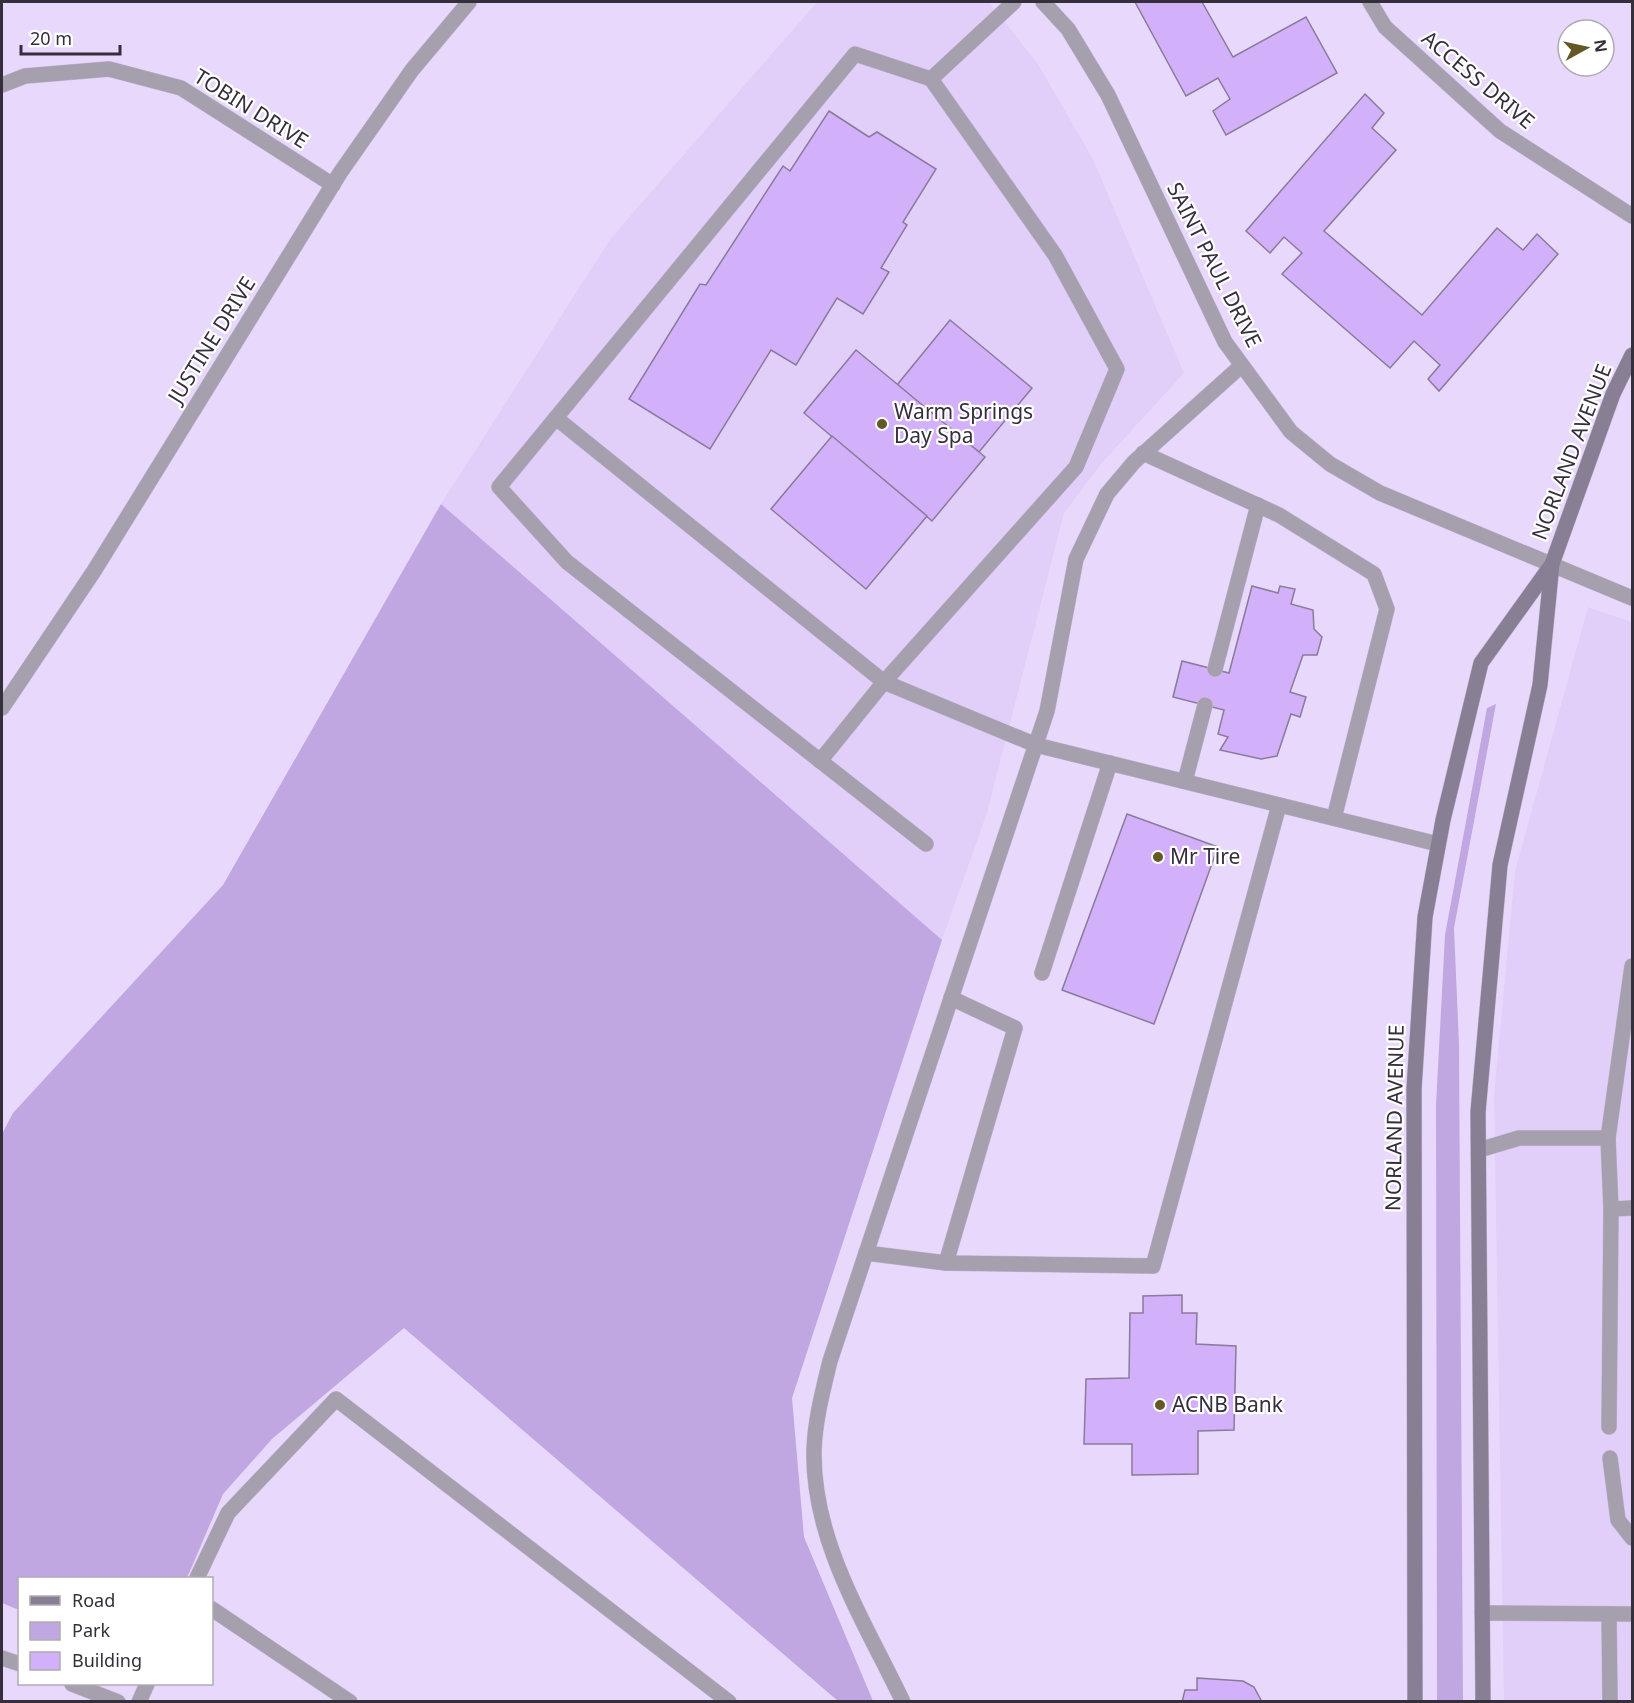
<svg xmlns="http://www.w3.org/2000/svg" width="1634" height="1703" font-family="'Noto Sans',sans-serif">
<rect width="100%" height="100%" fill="#e8d9fc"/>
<g fill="#e1cff9">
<polygon points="817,2 989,2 1038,64 1093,159 1184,373 1101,464 1064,513 987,813 942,940 432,518 611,238"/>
<polygon points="1588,607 1632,622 1632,1701 1504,1702 1494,1096 1515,871"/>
</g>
<g fill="#c1a7e1">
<polygon points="441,504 942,940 792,1398 804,1537 873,1701 838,1701 404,1328 272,1439 223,1494 187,1578 20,1578 19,1610 2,1603 2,1134 13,1113 223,885"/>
<polygon points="1496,704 1454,928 1459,1044 1463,1701 1437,1701 1436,1105 1445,935 1487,708"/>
</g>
<g fill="#d2b0fa" stroke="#897b9a" stroke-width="1.5">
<polygon points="1135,2 1202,2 1233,57 1306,17 1337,73 1226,135 1213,111 1230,99 1218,78 1186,96"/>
<polygon points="1365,94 1384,113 1372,128 1396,150 1324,231 1422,315 1497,228 1523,250 1537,234 1558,254 1439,391 1428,379 1440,365 1414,341 1390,368 1282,274 1302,253 1284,237 1270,253 1246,231"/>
<polygon points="829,111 869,137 877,132 936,169 903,222 907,225 881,268 889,272 863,314 837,298 796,365 771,350 710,449 629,399 700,284 706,285 783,166 790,171"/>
<polygon points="950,320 1032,388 979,452 897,385"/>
<polygon points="856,350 985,457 932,521 804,413"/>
<polygon points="832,436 927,516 866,589 771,509"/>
<polygon points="1252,586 1278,593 1280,586 1295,589 1291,604 1313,610 1314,629 1322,637 1317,655 1303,655 1290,692 1306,697 1300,717 1291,714 1277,756 1261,759 1220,750 1228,737 1218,734 1224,710 1173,697 1182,661 1229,673"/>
<polygon points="1127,814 1218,847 1154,1024 1062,990"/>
<polygon points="1182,1295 1182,1313 1197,1313 1196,1344 1236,1346 1234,1430 1198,1431 1198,1474 1132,1475 1132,1444 1084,1444 1086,1379 1129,1378 1130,1313 1143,1313 1143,1296"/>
<polygon points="1197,1678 1243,1681 1254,1687 1262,1702 1182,1702 1185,1690 1197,1690"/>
</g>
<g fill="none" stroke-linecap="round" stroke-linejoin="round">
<defs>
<g id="service">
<polyline points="931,79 1055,255 1117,369 1076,467 884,682 1036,745 1438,844"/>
<polyline points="556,418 884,682 820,761"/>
<polyline points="1143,453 1279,515 1374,574 1387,609 1334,818"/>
<polyline points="1215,669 1258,505"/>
<polyline points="1185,781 1205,705"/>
<polyline points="926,844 567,562 499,487 855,54 931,79 1014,2"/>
<polyline points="1042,973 1110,763"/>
<polyline points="951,998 1015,1028 946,1263 1153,1266 1279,805"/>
<polyline points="1608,1138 1611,1209 1632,1208"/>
<polyline points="1479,1150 1519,1138 1608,1138 1632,966"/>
<polyline points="866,1253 946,1263"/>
<polyline points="1609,1427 1611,1209"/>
<polyline points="1610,1458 1618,1520 1632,1538"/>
<polyline points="197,1578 228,1513 336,1399 729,1702"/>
<polyline points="212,1609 350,1702"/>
<polyline points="1482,1613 1632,1614"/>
<polyline points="1609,1614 1610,1702"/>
<polyline points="139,1702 147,1684"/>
</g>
<g id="minor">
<polyline points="1043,2 1068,29 1108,95 1225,342 1291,432 1330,464 1380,493 1632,598"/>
<polyline points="1370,2 1385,27 1500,131 1632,216"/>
<polyline points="2,85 25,76 109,69 181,88 333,185"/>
<polyline points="2,708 94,571 340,173 412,70 469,2"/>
<polyline points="2,1658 20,1664"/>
<polyline points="72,1684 118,1702"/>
<path d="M903,1702C865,1622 812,1541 814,1450C815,1420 823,1390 830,1361L1047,711L1076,559L1107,494L1134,462L1241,366"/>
</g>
<g id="secondary">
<polyline points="1415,1702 1414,1089 1425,917 1443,820 1481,663 1552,564"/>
<polyline points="1483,1702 1478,1112 1500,865 1540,685 1552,564 1613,394 1632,355"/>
</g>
</defs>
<use href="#service" stroke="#c4b7d6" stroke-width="16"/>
<use href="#minor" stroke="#c4b7d6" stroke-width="16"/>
<use href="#secondary" stroke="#c4b7d6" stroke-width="16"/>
<use href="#service" stroke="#a59fae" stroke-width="15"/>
<use href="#minor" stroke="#a59fae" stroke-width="15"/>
<use href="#secondary" stroke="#887f94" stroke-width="15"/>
</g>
<g fill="#655825" stroke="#fff" stroke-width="2">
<circle cx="882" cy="424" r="6"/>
<circle cx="1158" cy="857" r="6"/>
<circle cx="1160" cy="1405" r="6"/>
</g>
<g text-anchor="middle" stroke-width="4.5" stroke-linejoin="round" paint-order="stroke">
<g font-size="21" fill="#352f3c" stroke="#fff">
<text transform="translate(1478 80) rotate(40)" y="7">ACCESS DRIVE</text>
<text transform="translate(251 109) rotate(32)" y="7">TOBIN DRIVE</text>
<text transform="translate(1214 265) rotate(63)" y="7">SAINT PAUL DRIVE</text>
<text transform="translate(212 340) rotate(-58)" y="7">JUSTINE DRIVE</text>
<text transform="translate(1572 452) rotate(-69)" y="7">NORLAND AVENUE</text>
<text transform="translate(1395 1118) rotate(-89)" y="7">NORLAND AVENUE</text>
</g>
<g font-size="21" fill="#352f3c" stroke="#fff" text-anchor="start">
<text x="894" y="419">Warm Springs<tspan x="894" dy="24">Day Spa</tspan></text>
<text x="1170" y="864">Mr Tire</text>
<text x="1172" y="1412">ACNB Bank</text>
</g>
</g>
<rect width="1634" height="1703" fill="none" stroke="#352f3c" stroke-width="6"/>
<rect x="18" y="1577" width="195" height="108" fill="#ffffff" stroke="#aeacb1" stroke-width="1.5"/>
<rect x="30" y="1596" width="30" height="9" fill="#887f94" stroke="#aeacb1" stroke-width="1.5"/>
<text x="72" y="1607" font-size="18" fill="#352f3c">Road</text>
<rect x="30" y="1622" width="30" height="18" fill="#c1a7e1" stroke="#aeacb1" stroke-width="1.5"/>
<text x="72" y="1637" font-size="18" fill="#352f3c">Park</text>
<rect x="30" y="1652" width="30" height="18" fill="#d2b0fa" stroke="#aeacb1" stroke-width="1.5"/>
<text x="72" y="1667" font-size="18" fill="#352f3c">Building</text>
<g transform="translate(1586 48) rotate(82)"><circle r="28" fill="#ffffff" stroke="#aeacb1" stroke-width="1.5"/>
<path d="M0-4.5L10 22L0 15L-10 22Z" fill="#655825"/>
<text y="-9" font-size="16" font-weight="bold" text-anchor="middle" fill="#352f3c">N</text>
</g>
<path d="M21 45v9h99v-9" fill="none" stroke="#352f3c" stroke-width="3"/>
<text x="30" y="45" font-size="18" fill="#352f3c" stroke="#ffffff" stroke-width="4.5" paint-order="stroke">20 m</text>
</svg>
